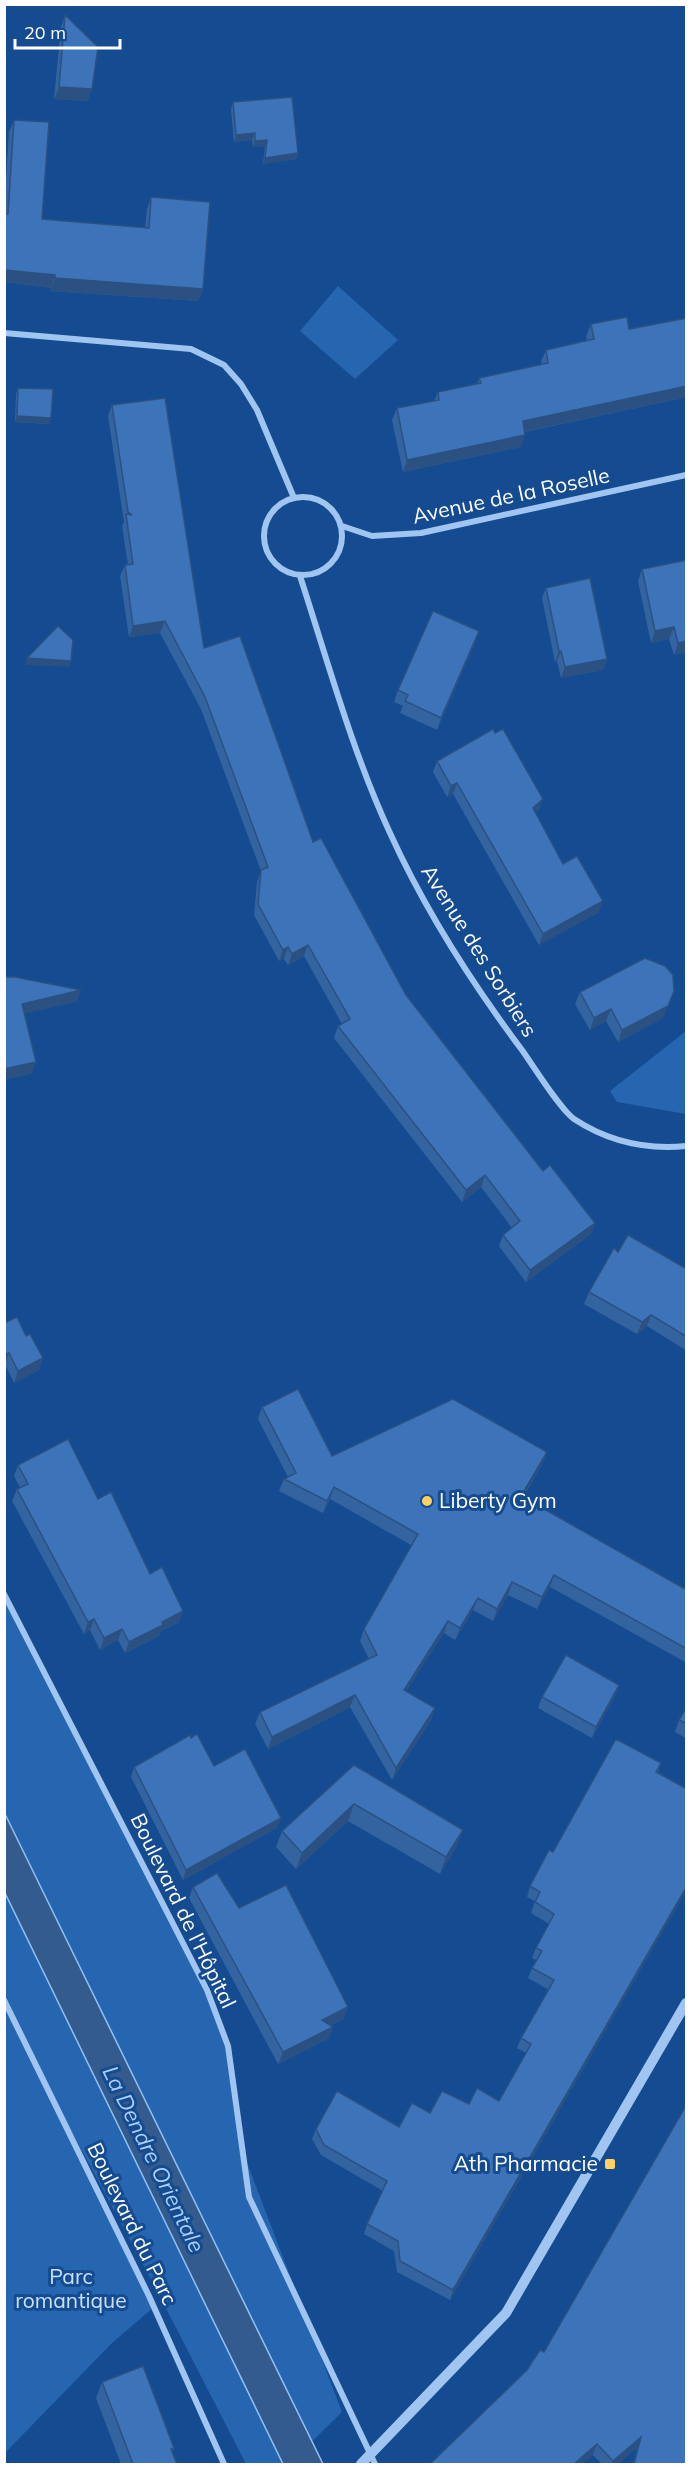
<svg xmlns="http://www.w3.org/2000/svg" width="691" height="2469" font-family="Mulish,sans-serif">
<rect width="100%" height="100%" fill="#144b91"/>
<g fill="#2665b0">
<polygon points="338,286 398,340 355,379 300,331"/>
<polygon points="686,1031 686,1114 617,1102 610,1091"/>
<polygon points="4,1594 207,1990 228,2046 243,2152 342,2412 289,2464 246,2464 154,2285 48,2087 154,2307 112,2343 5,2453"/>
</g>
<polygon fill="#335b8e" stroke="#93c0f4" stroke-width="1.5" points="5,1814 323,2464 283,2464 5,1893"/>
<g fill="none" stroke-linecap="round" stroke-linejoin="round">
<g stroke="#a1c5f1" stroke-width="6">
<polyline points="4,333 191,349 224,365 241,384 257,410 294,498"/>
<circle cx="303" cy="536" r="39"/>
<polyline points="342,526 372,536 421,533 686,475"/>
<path d="M300,576C328,662 352,751 390,833C425,910 471,982 522,1050C534,1067 560,1109 574,1119C609,1142 645,1150 686,1146"/>
<polyline points="4,1594 207,1990 228,2046 249,2197 375,2464"/>
<polyline points="4,2000 149,2296 224,2464"/>
</g>
<polyline stroke="#a1c5f1" stroke-width="10" points="361,2464 506,2313 686,2003"/>
</g>
<g fill="#34649f">
<polygon points="65,15 88,101 54,99 61,27"/>
<polygon points="233,102 298,153 296,159 263,164 265,146 253,147 252,140 234,142 231,109"/>
<polygon points="14,120 42,219 145,228 147,209 151,197 203,289 198,301 50,291 51,288 4,282 4,207 9,132"/>
<polygon points="687,318 687,397 525,432 521,447 403,472 392,420 397,408 434,401 438,392 477,384 479,378 542,364 541,361 546,350 587,341 586,336 591,324 629,329"/>
<polygon points="18,388 51,418 49,424 15,422 16,394"/>
<polygon points="112,405 204,648 313,842 406,995 543,1171 595,1223 591,1234 526,1282 499,1246 503,1235 512,1228 481,1187 462,1202 334,1038 338,1026 342,1024 304,956 288,965 284,959 279,961 254,915 257,882 261,871 201,709 160,633 129,637 120,576 125,565 128,565 122,526 124,522 108,416"/>
<polygon points="687,560 687,652 674,655 669,639 651,643 638,581 642,569"/>
<polygon points="546,588 607,659 603,670 561,678 557,661 555,662 542,598"/>
<polygon points="475,643 437,730 400,713 403,706 394,702 398,690"/>
<polygon points="437,761 539,810 535,813 563,864 599,912 539,945 453,794 447,797 433,772"/>
<polygon points="580,992 663,1018 618,1042 606,1021 590,1030 575,1004"/>
<polygon points="618,1252 687,1269 687,1351 647,1326 637,1334 584,1304 589,1292"/>
<polygon points="4,1323 26,1336 43,1358 39,1370 14,1383 5,1364"/>
<polygon points="262,1407 332,1456 547,1452 542,1464 523,1498 687,1590 687,1663 550,1587 537,1609 508,1595 493,1621 473,1610 455,1640 444,1633 406,1691 435,1708 431,1720 392,1780 350,1707 268,1749 255,1724 260,1712 369,1659 360,1641 364,1629 411,1545 330,1499 323,1513 279,1491 284,1479 288,1477 258,1419"/>
<polygon points="18,1465 98,1499 150,1574 183,1611 179,1622 161,1631 159,1636 125,1653 118,1640 100,1650 90,1630 84,1634 12,1501 17,1489 20,1488 14,1476"/>
<polygon points="619,1685 615,1696 592,1738 538,1708 542,1697"/>
<polygon points="687,1707 687,1739 675,1732 679,1720"/>
<polygon points="191,1738 214,1766 277,1828 183,1880 131,1777 134,1767"/>
<polygon points="661,1763 658,1772 687,1789 687,1889 450,2300 397,2272 394,2251 364,2234 367,2224 383,2191 321,2155 312,2139 316,2129 399,2127 430,2113 469,2104 499,2101 526,2053 517,2048 521,2038 549,1990 528,1978 532,1968 536,1960 532,1958 536,1948 549,1924 531,1913 535,1901 527,1897 530,1886 553,1852"/>
<polygon points="354,1765 457,1846 440,1874 348,1821 296,1869 276,1847 282,1831"/>
<polygon points="193,1887 239,1908 344,2019 330,2025 333,2027 329,2038 278,2064 189,1898"/>
<polygon points="527,2370 687,2464 633,2464 637,2448 618,2464 602,2464 593,2455 582,2464 430,2464"/>
<polygon points="102,2382 174,2448 172,2453 177,2464 121,2464 96,2398"/>
</g>
<g fill="#2b5182">
<polygon points="59,87 92,89 88,101 54,99"/>
<polygon points="255,133 252,140 234,142 236,135"/>
<polygon points="267,140 265,146 253,147 255,141"/>
<polygon points="298,153 296,159 263,164 265,158"/>
<polygon points="4,270 55,275 51,288 4,282"/>
<polygon points="55,278 203,289 198,301 50,291"/>
<polygon points="687,386 687,397 518,433 523,421"/>
<polygon points="17,416 51,418 49,424 15,422"/>
<polygon points="525,435 521,447 403,472 407,460"/>
<polygon points="165,621 160,633 129,637 133,626"/>
<polygon points="674,627 669,639 651,643 655,631"/>
<polygon points="479,631 475,643 437,730 441,718"/>
<polygon points="687,641 687,652 674,655 678,643"/>
<polygon points="559,651 561,651 557,661 555,662"/>
<polygon points="27,658 71,661 69,667 25,665"/>
<polygon points="607,659 603,670 561,678 565,667"/>
<polygon points="457,783 453,794 447,797 451,786"/>
<polygon points="543,799 539,810 529,819 533,808"/>
<polygon points="603,901 599,912 539,945 543,934"/>
<polygon points="308,945 304,956 288,965 292,954"/>
<polygon points="288,947 284,959 279,961 283,950"/>
<polygon points="81,990 77,1002 18,1015 22,1004"/>
<polygon points="674,991 663,1018 618,1042 622,1030"/>
<polygon points="611,1009 606,1021 590,1030 594,1018"/>
<polygon points="36,1062 32,1074 4,1080 4,1069"/>
<polygon points="485,1175 481,1187 462,1202 466,1190"/>
<polygon points="595,1223 591,1234 526,1282 530,1270"/>
<polygon points="651,1315 647,1326 637,1334 642,1322"/>
<polygon points="9,1353 5,1364 4,1364 4,1355"/>
<polygon points="43,1358 39,1370 14,1383 18,1371"/>
<polygon points="547,1452 542,1464 516,1509 521,1496"/>
<polygon points="334,1487 330,1499 323,1513 327,1501"/>
<polygon points="554,1575 550,1587 537,1609 542,1597"/>
<polygon points="512,1582 508,1595 493,1621 497,1609"/>
<polygon points="478,1598 473,1610 455,1640 460,1628"/>
<polygon points="183,1611 179,1622 161,1631 159,1636 125,1653 129,1642 162,1622"/>
<polygon points="94,1619 90,1630 84,1634 88,1622"/>
<polygon points="448,1621 444,1633 399,1702 404,1690"/>
<polygon points="122,1629 118,1640 100,1650 104,1638"/>
<polygon points="619,1685 615,1696 592,1738 596,1727"/>
<polygon points="355,1695 350,1707 268,1749 272,1737"/>
<polygon points="435,1708 431,1720 392,1780 396,1768"/>
<polygon points="354,1804 348,1821 296,1869 302,1853"/>
<polygon points="281,1818 277,1828 183,1880 186,1870"/>
<polygon points="463,1830 457,1846 440,1874 446,1857"/>
<polygon points="687,1886 687,1889 450,2300 453,2290"/>
<polygon points="348,2007 344,2019 317,2032 322,2020"/>
<polygon points="333,2027 329,2038 278,2064 283,2052"/>
<polygon points="641,2437 637,2448 618,2464 612,2464 613,2461"/>
<polygon points="597,2444 593,2455 582,2464 574,2464"/>
</g>
<g fill="#3d74b9" stroke="#2b5182" stroke-width="1.5">
<polygon points="65,15 98,47 92,89 59,87"/>
<polygon points="292,97 298,153 265,158 267,140 255,141 255,133 236,135 233,102"/>
<polygon points="14,120 49,122 42,219 149,228 151,197 210,202 203,289 55,278 55,275 4,270 4,214 8,214"/>
<polygon points="627,317 629,329 687,318 687,386 523,421 525,435 407,460 397,408 439,400 438,392 481,383 479,378 548,363 546,350 594,339 591,324"/>
<polygon points="18,388 53,389 51,418 17,416"/>
<polygon points="165,398 204,648 240,636 313,842 321,838 406,995 543,1171 550,1165 595,1223 530,1270 503,1235 520,1221 485,1175 466,1190 338,1026 350,1019 308,945 292,954 288,947 283,950 258,904 261,870 268,867 205,697 165,621 133,626 125,565 133,564 126,514 132,515 128,512 112,405"/>
<polygon points="687,560 687,641 678,643 674,627 655,631 642,569"/>
<polygon points="590,578 607,659 565,667 561,651 559,651 546,588"/>
<polygon points="433,611 479,631 441,718 405,701 408,695 398,690"/>
<polygon points="58,626 73,640 71,661 27,658"/>
<polygon points="493,729 495,733 503,729 543,799 533,808 563,864 577,856 603,901 543,934 457,783 451,786 437,761"/>
<polygon points="645,958 665,966 673,975 674,991 668,1006 622,1030 611,1009 594,1018 580,992"/>
<polygon points="4,977 15,977 81,990 22,1004 36,1062 4,1069"/>
<polygon points="628,1235 687,1269 687,1337 651,1315 642,1322 589,1292 614,1248 618,1252"/>
<polygon points="17,1317 26,1336 30,1334 43,1358 18,1371 9,1353 4,1355 4,1323"/>
<polygon points="298,1389 332,1456 453,1399 547,1452 521,1496 687,1590 687,1649 554,1575 542,1597 512,1582 497,1609 478,1598 460,1628 448,1621 404,1690 435,1708 396,1768 355,1695 272,1737 260,1712 377,1655 364,1629 418,1534 334,1487 327,1501 284,1479 296,1473 262,1407"/>
<polygon points="68,1439 98,1499 111,1492 150,1574 162,1567 183,1611 162,1622 163,1625 129,1642 122,1629 104,1638 94,1619 88,1622 17,1489 28,1484 18,1465"/>
<polygon points="566,1655 619,1685 596,1727 542,1697"/>
<polygon points="687,1707 687,1724 679,1720"/>
<polygon points="197,1734 214,1766 245,1749 281,1818 186,1870 134,1767 190,1735 191,1738"/>
<polygon points="616,1739 661,1763 656,1772 687,1789 687,1886 453,2290 400,2261 398,2241 367,2224 387,2181 324,2145 316,2129 337,2091 399,2127 412,2103 430,2113 442,2091 469,2104 477,2088 499,2101 531,2044 521,2038 554,1980 532,1968 542,1951 536,1948 554,1914 535,1902 540,1892 530,1886 549,1850 553,1852"/>
<polygon points="354,1765 463,1830 446,1857 354,1804 302,1853 282,1831"/>
<polygon points="217,1873 239,1908 286,1885 348,2007 322,2020 333,2027 283,2052 193,1887"/>
<polygon points="687,2104 687,2464 634,2464 641,2437 613,2461 597,2444 574,2464 430,2464 527,2370 540,2350 544,2352"/>
<polygon points="143,2366 174,2448 171,2449 177,2464 133,2464 102,2382"/>
</g>
<g fill="#ffd161" stroke="#144b91" stroke-width="2">
<circle cx="427" cy="1501" r="6"/>
<rect x="604" y="2158" width="12" height="12" rx="3"/>
</g>
<g text-anchor="middle" stroke-width="6" stroke-linejoin="round" paint-order="stroke">
<g font-size="21" fill="#fff" stroke="#144b91">
<text transform="translate(511 496) rotate(-12)" y="7">Avenue de la Roselle</text>
<text transform="translate(479 951) rotate(58)" y="7">Avenue des Sorbiers</text>
<text transform="translate(183 1911) rotate(64)" y="7">Boulevard de l'Hôpital</text>
<text transform="translate(132 2224) rotate(64)" y="7">Boulevard du Parc</text>
</g>
<g font-size="21" fill="#fff" stroke="#144b91" text-anchor="start">
<text x="439" y="1508">Liberty Gym</text>
<text x="598" y="2171" text-anchor="end">Ath Pharmacie</text>
</g>
<g font-size="21" fill="#c8e0fc" stroke="#144b91">
<text x="71" y="2284">Parc<tspan x="71" dy="24">romantique</tspan></text>
</g>
<g font-size="22" font-style="italic" fill="#adcff8" stroke="#144b91">
<text transform="translate(154 2159) rotate(64)" y="8">La Dendre Orientale</text>
</g>
</g>
<rect width="691" height="2469" fill="none" stroke="#ffffff" stroke-width="12"/>
<path d="M15 39v9h105v-9" fill="none" stroke="#ffffff" stroke-width="3"/>
<text x="24" y="39" font-size="18" fill="#ffffff" stroke="#144b91" stroke-width="4.5" paint-order="stroke">20 m</text>
</svg>
